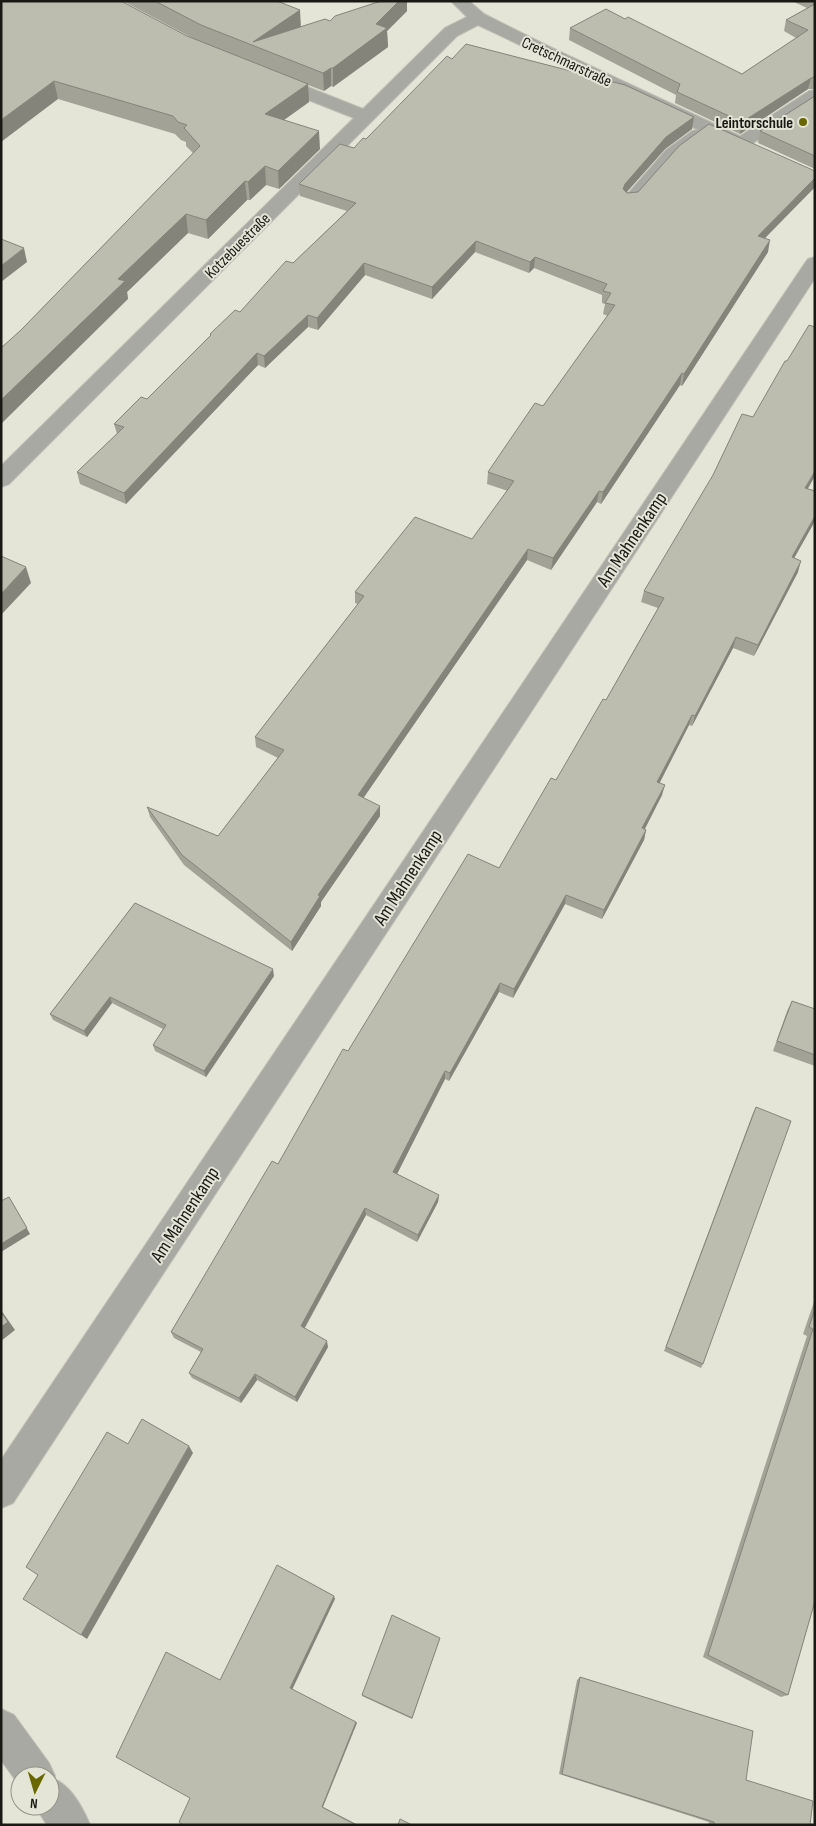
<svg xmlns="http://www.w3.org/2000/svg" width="816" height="1826" font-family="'Sofia Sans Condensed',sans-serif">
<rect width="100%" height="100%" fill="#e4e4d7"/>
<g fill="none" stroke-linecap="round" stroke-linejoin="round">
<defs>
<polygon id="service" points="697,130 702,131 704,134 702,137 676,156 635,203 625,203 623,200 625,197 666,150 692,131"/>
<g id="minor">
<polygon points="451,1 469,1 484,14 550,47 740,136 809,91 815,90 815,103 747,147 741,148 732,146 478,25 457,36 9,484 1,487 1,466 354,118 268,84 265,80 268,76 274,75 280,76 363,109 445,28 467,17"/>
<polygon points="815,257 815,278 13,1503 1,1508 1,1460 805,263 808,259"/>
<path d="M1,1709L14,1715L49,1763L55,1776L54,1779C71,1786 83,1808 90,1825H47L35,1806H50V1776H20V1786L1,1760Z"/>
</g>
</defs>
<use href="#service" stroke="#bfbfb4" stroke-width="2"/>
<use href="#minor" stroke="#bfbfb4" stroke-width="2"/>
<use href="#service" fill="#a8a9a3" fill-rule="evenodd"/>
<use href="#minor" fill="#a8a9a3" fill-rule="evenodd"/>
</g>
<g fill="#a2a296">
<polygon points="1,1 187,36 198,41 123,1 277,1 301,27 330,21 407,11 387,31 388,47 333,87 331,86 324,91 308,85 309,102 284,120 320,149 279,189 266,185 250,200 247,200 208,239 188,233 127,292 128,299 22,329 193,153 186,146 186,142 181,140 175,134 58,99"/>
<polygon points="792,1 815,1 815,89 808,89 740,134 675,103 676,95 569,40 570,28 742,74 796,38 784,31 786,20 807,8"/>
<polygon points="815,95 815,169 758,143 760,131"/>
<polygon points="692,129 665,149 626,193 638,192 815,171 815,187 765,238 768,252 682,386 680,385 601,504 597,502 551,570 527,560 363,798 380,816 321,902 321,906 292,951 184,865 150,817 147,807 218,836 278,758 256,747 255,737 358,604 355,603 355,592 472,539 508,491 487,484 488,472 543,406 608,316 603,314 605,304 602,303 602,295 534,268 529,273 475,252 432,299 365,275 318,330 308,327 265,368 258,365 126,504 80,484 77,472 117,434 114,424 147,399 210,336 210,334 240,312 293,263 347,211 300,196 299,184 354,148 366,139"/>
<polygon points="787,361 808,489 815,491 815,521 794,558 798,572 754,656 733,648 692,726 689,725 660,782 662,795 645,829 646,830 644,840 602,919 565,904 513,998 499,992 449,1081 445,1079 397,1174 439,1195 438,1202 417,1242 366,1215 305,1328 328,1347 297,1402 257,1380 241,1403 192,1378 189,1373 201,1352 174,1338 171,1332 278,1164 348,1051 499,868 556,780 606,700 658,608 641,602 644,591 753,417"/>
<polygon points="135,903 274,976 206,1077 155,1051 153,1045 163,1029 112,1003 87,1037 53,1020 50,1014"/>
<polygon points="792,1001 815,1009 815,1066 773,1051 787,1011"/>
<polygon points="756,1107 703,1364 701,1368 664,1351 753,1113"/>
<polygon points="815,1299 815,1601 788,1695 781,1697 703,1657 807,1336 803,1334"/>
<polygon points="440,1638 412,1719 362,1696 362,1695"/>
<polygon points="580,1677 746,1780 810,1825 708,1825 709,1822 559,1774 577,1680"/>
</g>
<g fill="#84847a">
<polygon points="399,1 407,1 407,11 387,31 388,47 333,87 333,68"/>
<polygon points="300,10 301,28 253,42"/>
<polygon points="331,68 331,86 324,91 323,73"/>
<polygon points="811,78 808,89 740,134 742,122"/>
<polygon points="54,81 58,99 1,142 1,120"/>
<polygon points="308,84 309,102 267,132 265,114"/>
<polygon points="694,117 692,129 665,149 623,196 623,189 625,184 666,137"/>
<polygon points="319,131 320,149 279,189 278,171"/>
<polygon points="265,166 266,185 250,200 248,182"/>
<polygon points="815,178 815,187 755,248 758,236"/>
<polygon points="245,181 247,200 208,239 206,220"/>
<polygon points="186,214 188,233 127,292 128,299 1,424 1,400 118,279"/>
<polygon points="770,240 768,252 682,386 684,374"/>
<polygon points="476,241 475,252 432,299 432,287"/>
<polygon points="24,248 27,262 1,282 1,266"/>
<polygon points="535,257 534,268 529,273 530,262"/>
<polygon points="364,263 365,275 318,330 317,318"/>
<polygon points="308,315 308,327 265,368 264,356"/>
<polygon points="257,353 258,365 126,504 124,493"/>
<polygon points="682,373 680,385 601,504 603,492"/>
<polygon points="815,471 815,476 802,499 805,488"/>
<polygon points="599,491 597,502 551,570 553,558"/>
<polygon points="815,516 815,521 788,569 792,557"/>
<polygon points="528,549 527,560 358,806 358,795"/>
<polygon points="801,561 798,572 754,656 758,645"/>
<polygon points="26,567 31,583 1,615 1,594"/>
<polygon points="736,637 733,648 692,726 695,716"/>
<polygon points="692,715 689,725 655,792 657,782"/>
<polygon points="665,785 662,795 640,838 642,828"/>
<polygon points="380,806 380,816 321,902 321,906 292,951 291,942 318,895"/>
<polygon points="646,830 644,840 602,919 604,910"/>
<polygon points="566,895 565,904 513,998 514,989"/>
<polygon points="273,969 274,976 206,1077 204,1071"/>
<polygon points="500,983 499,992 449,1081 450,1073"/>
<polygon points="110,997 112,1003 87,1037 84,1031"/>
<polygon points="445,1071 445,1079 394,1180 393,1172"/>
<polygon points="439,1195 438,1202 417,1242 418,1235"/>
<polygon points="12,1202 30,1234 1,1252 1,1244"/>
<polygon points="365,1208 366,1215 302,1332 301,1326"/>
<polygon points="1,1310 15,1330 1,1341"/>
<polygon points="327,1341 328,1347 297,1402 295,1397"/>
<polygon points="255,1374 257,1380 241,1403 239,1398"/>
<polygon points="189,1446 193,1453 87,1639 81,1635"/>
<polygon points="334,1596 335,1599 292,1690 290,1688"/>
<polygon points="356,1722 357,1723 323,1807 358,1825 356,1825 322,1807"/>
</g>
<g fill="#bcbcaf" stroke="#84847a">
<polygon points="1,1 121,1 187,36 308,84 265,114 319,131 278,171 265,166 248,182 245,181 206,220 186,214 118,279 125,281 1,400 1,348 22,329 200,146 184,128 187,125 178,122 173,116 54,81 1,120"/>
<polygon points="155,1 277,1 300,10 253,42 325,19 330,21 335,16 381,1 399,1 376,24 387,28 333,68 331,68 323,73 201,25"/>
<polygon points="815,4 815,77 811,78 742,122 677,92 680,84 570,28 606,9 625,19 628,17 742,74 808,30 786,20"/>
<polygon points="466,44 625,85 694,117 666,137 625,184 623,189 627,193 638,192 679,146 709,124 815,171 815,178 758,236 770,240 684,374 682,373 603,492 599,491 553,558 528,549 358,795 380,806 318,895 320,896 291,942 182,855 147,807 218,836 284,750 255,737 364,596 355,592 415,517 472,539 514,481 488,472 535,403 543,406 615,305 605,303 611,293 603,291 607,284 535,257 530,262 476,241 432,287 364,263 317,318 308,315 264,356 257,353 124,493 77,472 124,427 114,424 141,397 147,399 211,335 210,334 235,310 240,312 286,261 293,263 356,203 299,184 340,144 354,148 363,138 366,139 447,56 452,59"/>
<polygon points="815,96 815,156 760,131"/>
<polygon points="1,239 24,248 1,266"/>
<polygon points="809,325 815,327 815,471 805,488 815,491 815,516 792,557 801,561 758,645 736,637 695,716 692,715 657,782 665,785 642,828 646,830 604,910 566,895 514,989 500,983 450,1073 445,1071 393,1172 439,1195 418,1235 365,1208 301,1326 327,1341 295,1397 255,1374 239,1398 189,1373 203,1349 171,1332 272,1161 278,1164 343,1049 348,1051 468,854 499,868 551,778 556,780 603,699 606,700 664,598 644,591 713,475 742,414 753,417 785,361 787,361"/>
<polygon points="1,556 26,567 1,594"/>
<polygon points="135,903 273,969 204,1071 153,1045 166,1025 110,997 84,1031 50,1014"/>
<polygon points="792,1001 815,1009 815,1055 777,1041"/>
<polygon points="756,1107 791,1121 703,1364 666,1347"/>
<polygon points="9,1197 27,1228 1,1244 1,1201"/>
<polygon points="815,1309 815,1601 788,1695 708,1655 813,1329 809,1327"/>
<polygon points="1,1312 8,1322 1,1327"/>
<polygon points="142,1419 189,1446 81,1635 23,1599 38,1575 26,1567 107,1432 128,1444"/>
<polygon points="277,1565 334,1596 290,1688 356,1722 322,1807 356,1825 183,1825 179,1822 190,1798 116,1757 166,1652 220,1680"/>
<polygon points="392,1615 440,1638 412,1718 362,1695"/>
<polygon points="580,1677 753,1731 746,1780 813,1801 810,1825 714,1825 714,1822 562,1774"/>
<polygon points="400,1819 412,1825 398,1825"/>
</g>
<circle fill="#696701" stroke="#e4e4d7" stroke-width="2" cx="803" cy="122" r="5"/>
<g text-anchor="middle" stroke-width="4" stroke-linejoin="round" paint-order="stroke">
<g font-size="16" fill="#191914" stroke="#e4e4d7">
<text transform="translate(567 61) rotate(25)" y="6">Cretschmarstraße</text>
<text transform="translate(237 245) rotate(-45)" y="6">Kotzebuestraße</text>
</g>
<g font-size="16" font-weight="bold" fill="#191914" stroke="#e4e4d7" text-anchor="end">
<text x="793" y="128">Leintorschule</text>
</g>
<g font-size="19" fill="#191914" stroke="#e4e4d7">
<text transform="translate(631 539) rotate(-56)" y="7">Am Mahnenkamp</text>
<text transform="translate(407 877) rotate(-57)" y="7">Am Mahnenkamp</text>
<text transform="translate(184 1214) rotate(-57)" y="7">Am Mahnenkamp</text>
</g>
</g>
<rect width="816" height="1826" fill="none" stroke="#191914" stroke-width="5"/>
<g transform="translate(35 1791) rotate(185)"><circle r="24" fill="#e4e4d7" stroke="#939389"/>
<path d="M0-4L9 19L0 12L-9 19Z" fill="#696701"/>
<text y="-8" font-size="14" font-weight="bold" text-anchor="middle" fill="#191914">N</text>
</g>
</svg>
